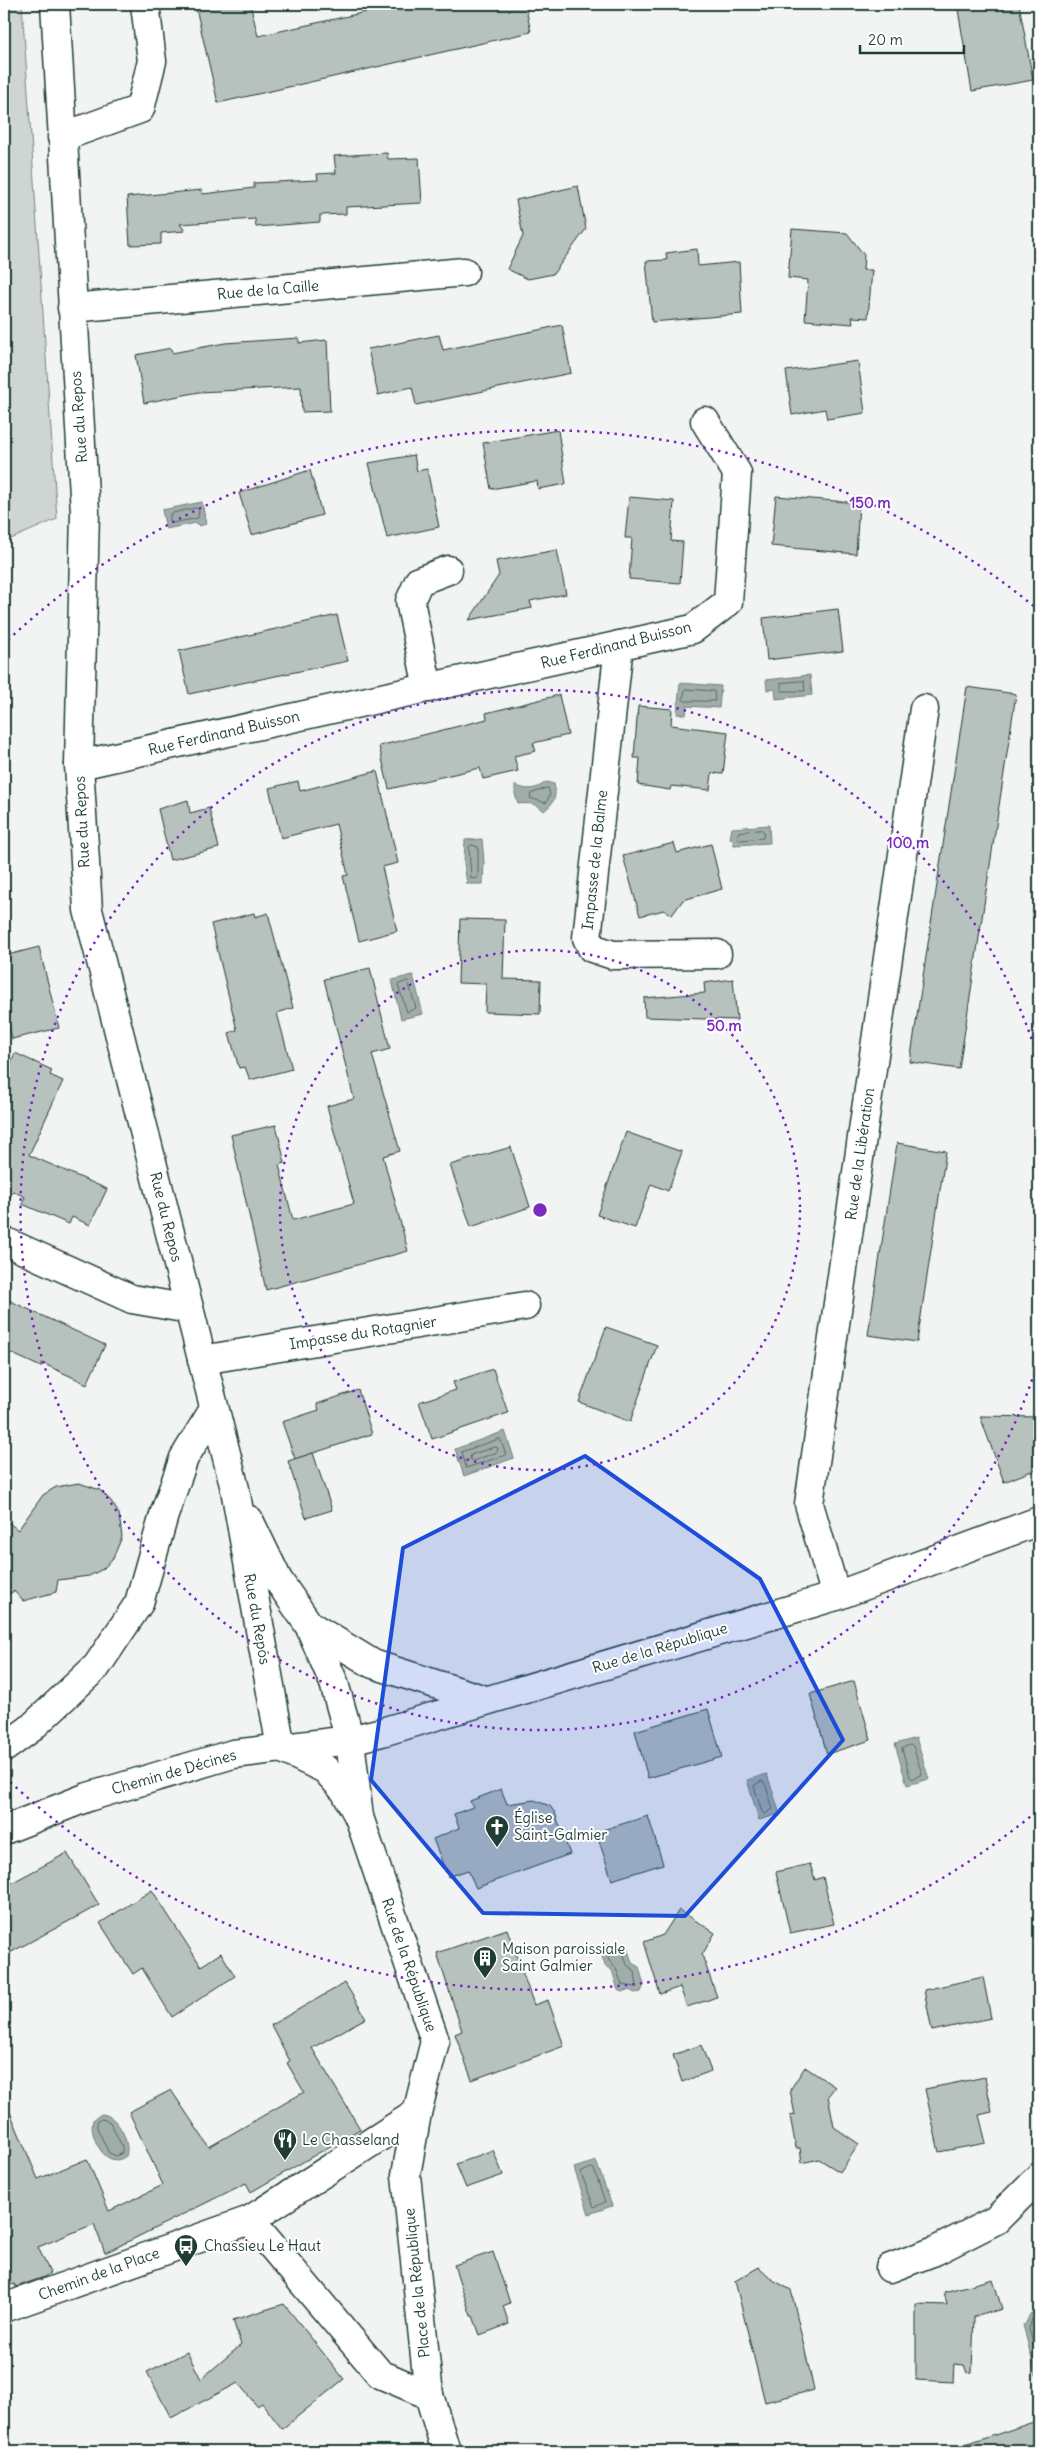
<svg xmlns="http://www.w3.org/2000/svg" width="1043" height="2455" font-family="Delius,sans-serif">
	<rect width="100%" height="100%" fill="#f2f3f3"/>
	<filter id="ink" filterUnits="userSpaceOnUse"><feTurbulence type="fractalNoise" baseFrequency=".02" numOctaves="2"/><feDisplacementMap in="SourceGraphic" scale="10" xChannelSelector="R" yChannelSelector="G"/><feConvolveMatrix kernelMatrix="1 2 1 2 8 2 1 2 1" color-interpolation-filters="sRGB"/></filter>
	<g filter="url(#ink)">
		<path fill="#ced5d3" stroke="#768984" d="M4 4H22L57 519 4 542Z"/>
		<g fill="#a1adaa" stroke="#6d807b">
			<path d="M202 502 206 524 199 526 196 523 166 529 162 510Z"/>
			<path d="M810 675 812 695 776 699 775 689 767 690 766 680Z"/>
			<path d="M680 683 721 686 719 708 687 706 686 715 677 714Z"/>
			<path d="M546 782 554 784C557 797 554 803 544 811 536 803 528 803 518 804L515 794V785C527 791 536 790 546 782Z"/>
			<path d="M769 825 770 843 734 845 733 840 730 838 732 828Z"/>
			<path d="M482 839 484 862 483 884H467L464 863 465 840Z"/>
			<path d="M413 975 423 1014 401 1019 392 980Z"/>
			<path d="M505 1431 514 1458 464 1476 455 1449Z"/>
			<path d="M916 1738 929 1779 907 1785 895 1744Z"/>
			<path d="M767 1774 780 1814 759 1820 747 1780Z"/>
			<path d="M609 1944 616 1948 624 1945 627 1947 632 1963 639 1967 644 1985 641 1992 635 1993 629 1990 621 1992 618 1990 612 1970 605 1966 601 1952 604 1946Z"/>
			<path d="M101 2114C117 2114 131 2142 126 2156 106 2172 88 2135 93 2120Z"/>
			<path d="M596 2161 612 2206 589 2214 574 2168Z"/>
			<path d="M1034 2312 1039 2313V2374L1036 2375 1023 2325 1026 2323 1030 2314Z"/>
		</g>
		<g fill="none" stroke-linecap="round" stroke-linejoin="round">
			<g stroke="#536a63" stroke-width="1">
				<path d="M196 508 199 510 198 518 172 523 170 521V514Z"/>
				<path d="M804 681 805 691H781V683Z"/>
				<path d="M686 689 714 691 715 701H685L683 699Z"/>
				<path d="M548 788 550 794 546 803 530 798 531 794Z"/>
				<path d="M762 830 764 832 763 838 740 840 737 837 739 832Z"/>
				<path d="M472 845 478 847V877L476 879 471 878 469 847Z"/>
				<path d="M408 981 416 1008 407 1012 398 985Z"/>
				<path d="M500 1439 506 1455 466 1468 462 1452Z"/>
				<path d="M495 1447 498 1448 497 1452 473 1461 470 1459 471 1455Z"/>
				<path d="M910 1745 913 1746 922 1774 913 1779 910 1777 902 1749Z"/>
				<path d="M762 1781 765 1783 773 1809 765 1814 762 1812 754 1786Z"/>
				<path d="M608 1950 623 1952 627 1965 635 1971 637 1987 622 1985 616 1968 610 1962 606 1953Z"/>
				<path d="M102 2119 110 2122 122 2146V2153L117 2156 109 2153 97 2128V2122Z"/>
				<path d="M591 2168 594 2169 605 2202 594 2207 581 2173Z"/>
				<path d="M1039 2317 1032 2319 1029 2329 1039 2366"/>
			</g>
		</g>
		<g fill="#b7c1bd" stroke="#1f3d34">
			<path d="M195 4H250L258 36 402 4H525L531 32 218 103Z"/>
			<path d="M957 4H1019L1033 80 972 91Z"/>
			<path d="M387 153 388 159 419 158 422 203 346 207V214L320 215V222L256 227 255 219 180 224 185 231 161 233V244L130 245 127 197 202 190 203 194 254 188V183L318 180 317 174 336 173 334 156Z"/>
			<path d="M578 186 586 229 553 274 528 279 507 269 523 236 516 200Z"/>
			<path d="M792 229 847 233 864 255 863 270H872L868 318 852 317 853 324 805 320 808 280 788 278Z"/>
			<path d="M697 249 698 266 739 262 742 314 652 322 646 261 667 260 666 253Z"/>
			<path d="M562 325 571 373 416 405 412 387 378 395 368 349 439 335 443 350Z"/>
			<path d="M299 338V343L327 340 330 411 302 412 301 387 199 392 144 403 136 355 171 348 172 353 225 343Z"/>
			<path d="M858 361 865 413 827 419 825 409 792 415 786 371Z"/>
			<path d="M558 430 566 484 538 489 537 481 491 489 483 443Z"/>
			<path d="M414 455 417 471 427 469 439 527 387 538 369 463Z"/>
			<path d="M310 470 322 515 252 535 239 493Z"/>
			<path d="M776 496 859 503 856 554 771 546Z"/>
			<path d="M629 497 674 501 671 541 683 542 680 583 629 579 632 538H625Z"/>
			<path d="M557 550 566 594 530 601 532 608 469 620 499 575 496 561Z"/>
			<path d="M838 609 843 651 767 660 763 618Z"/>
			<path d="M337 615 348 661 189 694 179 651Z"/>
			<path d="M967 687 1016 694 959 1069 910 1062Z"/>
			<path d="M559 695 568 735 533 743 536 751 514 756 518 771 483 779 480 768 389 789 379 746 487 719 486 713Z"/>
			<path d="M638 706 672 709 671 725 728 732 723 774 712 773 710 790 671 786 670 790 638 785 640 758H634Z"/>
			<path d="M377 771 398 863 382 867 397 931 359 941 343 876 348 875 336 824 281 838 269 788 298 781 300 791Z"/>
			<path d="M188 800 190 813 209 808 219 848 170 860 158 809Z"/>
			<path d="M674 843 677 853 711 844 722 889 683 900 672 915 664 910 640 916 623 856Z"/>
			<path d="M254 913 255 917 268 913 293 1008 277 1013 292 1069 250 1080 245 1067 239 1068 229 1033 237 1030 211 924Z"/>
			<path d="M460 919 505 920 503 979 541 980 540 1014 485 1012 486 984 458 983Z"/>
			<path d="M39 947 59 1028 12 1039 4 1006V956Z"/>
			<path d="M370 968 390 1049 372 1054 400 1151 383 1156 408 1251 266 1290 231 1135 276 1125 285 1163 279 1165 293 1220 354 1204 327 1106 354 1099 324 979Z"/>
			<path d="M733 979 737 1020 645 1017 644 998 705 993 704 983Z"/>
			<path d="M15 1053 52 1070 50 1075 63 1081 29 1155 107 1189 90 1225 72 1217 69 1224 22 1204 25 1197 13 1191 4 1211V1079Z"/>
			<path d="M626 1132 682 1152 668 1191 651 1184 635 1228 597 1215Z"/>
			<path d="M897 1143 946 1151 917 1342 868 1335Z"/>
			<path d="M511 1147 530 1207 471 1227 450 1165Z"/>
			<path d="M4 1298 105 1345 87 1384 42 1363 41 1367 4 1350Z"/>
			<path d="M606 1327 657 1345 630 1422 579 1402Z"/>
			<path d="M493 1369 508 1413 432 1439 419 1402 456 1390 453 1382Z"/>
			<path d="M358 1390 372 1434 295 1459 282 1422 319 1410 317 1404Z"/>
			<path d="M980 1416 1039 1417V1468L1004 1482Z"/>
			<path d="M313 1453 332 1510 306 1518 288 1461Z"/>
			<path d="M79 1483 100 1490 111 1501 119 1514 122 1537 113 1558 103 1569 89 1576 58 1580 56 1592 23 1601 14 1591 4 1597V1519L18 1530 43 1495 56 1487Z"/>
			<path d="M854 1681 871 1740 827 1754 810 1694Z"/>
			<path d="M708 1709 722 1757 648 1778 635 1731Z"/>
			<path d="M501 1789 507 1804 534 1800 550 1806 555 1813 570 1854 476 1888 468 1870 448 1877 433 1839 459 1828 454 1814 473 1807 470 1801Z"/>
			<path d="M648 1816 663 1864 612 1880 596 1832Z"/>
			<path d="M67 1853 99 1905 4 1956V1887Z"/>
			<path d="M810 1864 815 1880 823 1877 834 1924 790 1933 776 1872Z"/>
			<path d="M152 1890 201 1966 221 1953 235 1976 172 2017 142 1968 133 1974 100 1923Z"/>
			<path d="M679 1910 715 1933 702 1955 717 1997 687 2007 680 1987 660 1994 644 1942 663 1935Z"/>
			<path d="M507 1929 534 2005 548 2000 564 2046 472 2080 455 2034 462 2031 437 1953Z"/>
			<path d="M983 1977 991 2018 932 2031 924 1990Z"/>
			<path d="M345 1983 366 2018 312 2048 360 2129 251 2192 246 2183 105 2253 94 2224 38 2247 50 2273 44 2277 16 2287 14 2284 4 2287V2098L38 2179 87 2159 109 2211 163 2185 129 2112 171 2090 209 2147 304 2092 287 2063 290 2061 271 2025Z"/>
			<path d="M701 2045 711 2071 682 2082 673 2055Z"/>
			<path d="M805 2067 835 2087 828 2096 834 2127 859 2144 840 2172 819 2159 802 2163 800 2148H796L790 2116 795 2115 790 2090Z"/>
			<path d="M985 2077 992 2112 979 2115 986 2143 939 2152 925 2089Z"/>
			<path d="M493 2150 503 2175 466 2188 456 2164Z"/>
			<path d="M493 2252 510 2303 503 2306 509 2324 480 2335 473 2316H471L454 2265Z"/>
			<path d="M759 2267 773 2280 791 2290 814 2390 765 2402 735 2281Z"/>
			<path d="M993 2279 1002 2309 974 2317 972 2372 967 2373 964 2365 954 2364 953 2382 916 2380V2304L947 2305 944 2292Z"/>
			<path d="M284 2304 344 2379 282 2429 262 2403 257 2406 238 2383 171 2418 147 2372 187 2352 201 2379 241 2345 233 2320Z"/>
			<path d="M1039 2420V2451H961L960 2447Z"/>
		</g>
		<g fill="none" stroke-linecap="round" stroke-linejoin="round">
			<g stroke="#1f3d34" stroke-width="31">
				<g id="minor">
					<path d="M55 4 85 512 79 765 88 910 235 1489 281 1748 325 1769 345 1791 359 1817"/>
					<path d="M62 137 140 109 152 61 145 4"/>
					<path d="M72 308 464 272"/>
					<path d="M619 645 587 938 592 948 613 955 717 954"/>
					<path d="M428 688 410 601 419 581 448 570"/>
					<path d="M79 765 693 629 728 602 737 473 705 421"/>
					<path d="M4 1241 132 1299 189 1309"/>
					<path d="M202 1360 525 1306"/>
					<path d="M249 1520 278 1580 309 1625 334 1683 350 1740 359 1817 435 2041 417 2113 406 2175 429 2395 446 2451"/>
					<path d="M836 1596 809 1504 924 709"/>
					<path d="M309 1625 373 1664 485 1700"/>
					<path d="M4 1748 30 1729 97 1666 139 1603 164 1515 184 1458 214 1409"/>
					<path d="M4 1830 88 1797 233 1754 350 1740 382 1732 836 1596 1039 1521"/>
					<path d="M250 2220 380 2374 429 2395"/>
					<path d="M890 2268 935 2251 996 2220 1039 2177"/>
					<path d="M4 2308 250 2220 417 2113"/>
				</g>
			</g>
			<use href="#minor" stroke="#fff" stroke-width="28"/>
		</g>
	</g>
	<path fill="#1d4ed8" fill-opacity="0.2" stroke="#1d4ed8" stroke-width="4" stroke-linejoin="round" d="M585 1456 760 1579 843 1740 685 1916 483 1913 371 1780 403 1548Z"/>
	<g fill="none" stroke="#7b2cbf" stroke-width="2.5" stroke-dasharray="2.5 5">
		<circle cx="540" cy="1210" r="260"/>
		<path d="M1039 1358A520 520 0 1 1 1039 1062"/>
		<path d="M1036 1812A780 780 0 0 1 8 1780M8 640A780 780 0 0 1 1036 608"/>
	</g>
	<defs>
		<g id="church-pin" transform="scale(1.25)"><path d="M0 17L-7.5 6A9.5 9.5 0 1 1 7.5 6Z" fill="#1f3d34" stroke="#fff"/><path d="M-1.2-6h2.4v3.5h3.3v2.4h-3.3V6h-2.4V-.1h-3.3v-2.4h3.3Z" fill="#fff"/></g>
		<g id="building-pin" transform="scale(1.25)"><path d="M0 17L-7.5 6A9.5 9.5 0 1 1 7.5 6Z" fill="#1f3d34" stroke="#fff"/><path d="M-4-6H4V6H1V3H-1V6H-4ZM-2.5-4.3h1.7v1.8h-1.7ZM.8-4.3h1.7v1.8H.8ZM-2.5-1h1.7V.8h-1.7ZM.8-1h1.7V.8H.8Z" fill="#fff"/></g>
		<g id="restaurant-pin" transform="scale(1.25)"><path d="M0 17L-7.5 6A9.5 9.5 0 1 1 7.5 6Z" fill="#1f3d34" stroke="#fff"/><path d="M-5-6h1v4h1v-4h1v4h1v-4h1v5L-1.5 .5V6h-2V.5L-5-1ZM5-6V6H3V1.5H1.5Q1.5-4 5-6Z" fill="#fff"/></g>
		<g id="bus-pin" transform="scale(1.25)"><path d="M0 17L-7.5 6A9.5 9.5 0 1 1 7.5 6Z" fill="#1f3d34" stroke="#fff"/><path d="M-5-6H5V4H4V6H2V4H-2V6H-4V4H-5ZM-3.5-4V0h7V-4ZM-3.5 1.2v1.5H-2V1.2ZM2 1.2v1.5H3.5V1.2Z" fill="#fff"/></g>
	</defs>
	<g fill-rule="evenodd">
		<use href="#church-pin" x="497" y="1827"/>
		<use href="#building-pin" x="485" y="1958"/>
		<use href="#restaurant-pin" x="285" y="2140"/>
		<use href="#bus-pin" x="186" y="2246"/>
	</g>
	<g text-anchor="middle" stroke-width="4" stroke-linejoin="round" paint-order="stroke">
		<g font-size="15" fill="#1f3d34" stroke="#fff">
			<text transform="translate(268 290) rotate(-5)" y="5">Rue de la Caille</text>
			<text transform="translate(79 417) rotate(-94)" y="5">Rue du Repos</text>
			<text transform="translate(616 645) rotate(-14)" y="5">Rue Ferdinand Buisson</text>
			<text transform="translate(224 733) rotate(-13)" y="5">Rue Ferdinand Buisson</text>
			<text transform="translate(82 822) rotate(-93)" y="5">Rue du Repos</text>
			<text transform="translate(595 860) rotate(-84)" y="5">Impasse de la Balme</text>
			<text transform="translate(860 1154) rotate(-82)" y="5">Rue de la Libération</text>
			<text transform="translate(166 1217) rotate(76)" y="5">Rue du Repos</text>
			<text transform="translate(363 1333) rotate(-9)" y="5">Impasse du Rotagnier</text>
			<text transform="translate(257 1619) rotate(80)" y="5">Rue du Repos</text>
			<text transform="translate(660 1648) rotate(-17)" y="5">Rue de la République</text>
			<text transform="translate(174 1772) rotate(-16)" y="5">Chemin de Décines</text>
			<text transform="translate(409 1965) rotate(71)" y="5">Rue de la République</text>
			<text transform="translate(99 2274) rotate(-20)" y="5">Chemin de la Place</text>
			<text transform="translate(417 2283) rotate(-96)" y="5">Place de la République</text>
		</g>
		<g font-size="15" fill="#1f3d34" stroke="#fff" text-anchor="start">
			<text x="514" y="1823">Église<tspan x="514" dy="17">Saint-Galmier</tspan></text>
			<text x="502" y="1954">Maison paroissiale<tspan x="502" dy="17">Saint Galmier</tspan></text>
			<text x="302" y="2145">Le Chasseland</text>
			<text x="204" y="2251">Chassieu Le Haut</text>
		</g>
	</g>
	<circle cx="540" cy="1210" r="8" fill="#7b2cbf" stroke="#fff" stroke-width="2.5"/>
	<g font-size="15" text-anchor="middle" font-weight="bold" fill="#7b2cbf" stroke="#fff" stroke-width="4" stroke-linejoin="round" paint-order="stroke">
		<text x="870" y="508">150 m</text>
		<text x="908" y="848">100 m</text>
		<text x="724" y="1031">50 m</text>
	</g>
	<rect width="1043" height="2455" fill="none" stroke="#fff" stroke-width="20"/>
	<rect x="10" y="10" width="1023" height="2435" fill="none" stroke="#1f3d34" stroke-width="2" filter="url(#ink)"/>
	<path d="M860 45v8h104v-8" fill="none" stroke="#1f3d34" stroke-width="2.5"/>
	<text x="868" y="45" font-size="15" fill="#1f3d34" stroke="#ffffff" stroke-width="4" paint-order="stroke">20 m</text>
</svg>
